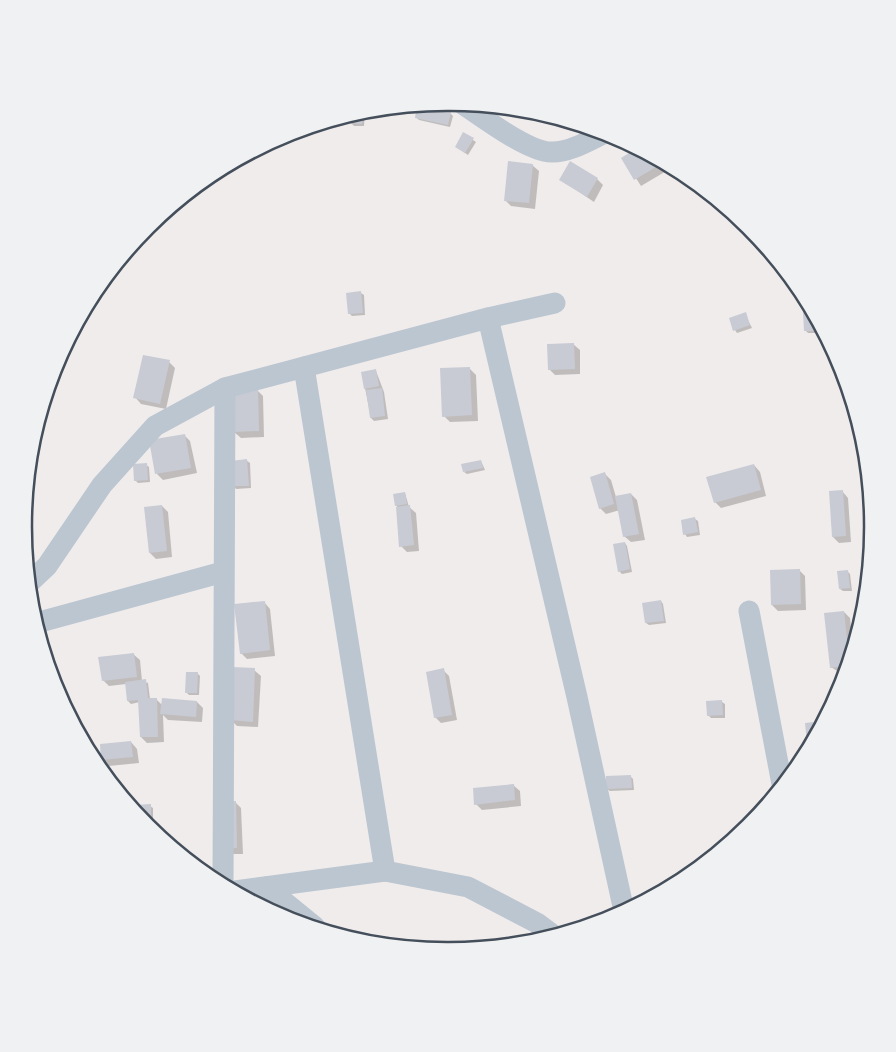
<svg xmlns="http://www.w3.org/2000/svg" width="896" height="1052" font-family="Ubuntu,sans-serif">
	<rect width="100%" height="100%" fill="#f0ecec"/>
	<g fill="#0003">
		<path d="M365 110 364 126H354L351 123 352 114Z"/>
		<path d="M450 113 453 116 450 127 419 120 416 117Z"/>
		<path d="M464 134 476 142 468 155 456 147Z"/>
		<path d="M639 149 664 163 668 170 641 186 623 158Z"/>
		<path d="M532 165 539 171 535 209 511 206 505 200Z"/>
		<path d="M560 179H597L603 185 594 202Z"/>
		<path d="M361 293 364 295 365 315 352 316 349 313Z"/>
		<path d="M813 313 817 320V333H808L805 330 804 314Z"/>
		<path d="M745 314 752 328 737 333 735 330Z"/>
		<path d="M573 344 580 350V374L555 375 549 369Z"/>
		<path d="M169 362 175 368 166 409 141 404 135 397Z"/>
		<path d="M470 369 476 375 478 421 450 422 444 416Z"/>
		<path d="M376 371 384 392 388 419 374 421 371 418 365 388Z"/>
		<path d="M257 390 263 396 264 437 241 438 234 432Z"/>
		<path d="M184 435 190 441 197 473 163 480 157 474Z"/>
		<path d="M247 461 250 463 251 488 236 489 234 486Z"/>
		<path d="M481 461 485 470 467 474 464 472Z"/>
		<path d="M146 465 149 467 150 482 138 483 135 480Z"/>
		<path d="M754 465 760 472 766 496 721 508 715 502Z"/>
		<path d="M605 474 611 480 616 497 631 494 637 500 645 540 631 542 624 536 620 510 606 514 600 508Z"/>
		<path d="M842 491 848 498 851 542 839 543 833 537Z"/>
		<path d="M405 493 409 507 416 513 419 551 407 552 401 546 398 508 396 505Z"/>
		<path d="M162 506 168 512 172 557 156 559 150 553Z"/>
		<path d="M695 519 698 521 700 535 687 537 685 534Z"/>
		<path d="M625 543 627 546 632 572 622 574 619 571Z"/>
		<path d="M799 570 805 576 806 610 778 611 772 605Z"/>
		<path d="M847 571 850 574 852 591H843L840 589Z"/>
		<path d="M661 601 663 604 666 623 649 625 646 623Z"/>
		<path d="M264 602 270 609 275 656 247 659 241 653Z"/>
		<path d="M844 612 850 618 853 645 843 680 840 673 831 667Z"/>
		<path d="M133 654 140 660 142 681 148 683 150 699H156L162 705 197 702 203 708 202 722 168 720 163 715 164 742 147 743 141 737 140 702 131 704 128 701 126 684 109 686 103 680Z"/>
		<path d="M254 670 261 676 258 727 237 726 231 720Z"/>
		<path d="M443 670 449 676 457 720 441 723 435 717Z"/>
		<path d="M197 673 200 676 199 695H189L186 692Z"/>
		<path d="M722 702 725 704V718H711L708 715Z"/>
		<path d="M131 742 137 749 139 763 109 766 103 760Z"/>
		<path d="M631 777 633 779 634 790 610 791 607 789Z"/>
		<path d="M513 785 520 791 521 806 482 810 476 804Z"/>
		<path d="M235 802 241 808 243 854H229Z"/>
		<path d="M150 806 153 808V830L135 810Z"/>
	</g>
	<g fill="#c8cbd3">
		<path d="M417 105 451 112 448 125 415 118Z"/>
		<path d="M363 111 362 124 350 123V114Z"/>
		<path d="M463 132 474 138 465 153 455 147Z"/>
		<path d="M637 148 663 163 634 180 621 158Z"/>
		<path d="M508 161 533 164 529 203 504 201Z"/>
		<path d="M570 161 598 178 587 197 559 180Z"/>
		<path d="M361 291 363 313 348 314 346 293Z"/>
		<path d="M746 312 750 325 733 331 729 318Z"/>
		<path d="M803 312H812L815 331H804Z"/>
		<path d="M574 343 575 369 548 370 547 344Z"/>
		<path d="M143 355 170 360 160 404 133 398Z"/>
		<path d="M470 367 472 415 442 417 440 368Z"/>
		<path d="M376 369 379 386 364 389 361 372Z"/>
		<path d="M258 388 259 431 233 432 232 389Z"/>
		<path d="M382 388 385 416 370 418 366 390Z"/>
		<path d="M185 434 191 468 155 474 149 440Z"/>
		<path d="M247 459 249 486H232L231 461Z"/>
		<path d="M481 460 483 468 463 472 461 464Z"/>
		<path d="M147 463 148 480 134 481 133 464Z"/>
		<path d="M754 464 761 490 714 503 706 477Z"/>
		<path d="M605 472 614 504 599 509 590 477Z"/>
		<path d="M843 490 846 536 832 537 829 491Z"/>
		<path d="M405 492 407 504 395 506 393 494Z"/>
		<path d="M631 493 639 534 623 537 615 496Z"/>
		<path d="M162 505 167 551 149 553 144 507Z"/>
		<path d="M410 505 414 545 399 547 396 507Z"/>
		<path d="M695 517 698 532 683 535 681 520Z"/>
		<path d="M625 542 630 569 618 572 613 544Z"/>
		<path d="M800 569 801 604 771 605 770 570Z"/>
		<path d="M848 570 850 588 839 589 837 571Z"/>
		<path d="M661 600 664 621 645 623 642 603Z"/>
		<path d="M265 601 270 650 240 654 234 604Z"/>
		<path d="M844 611 849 657 843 677 839 678 838 667 830 668 824 613Z"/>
		<path d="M134 653 137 677 102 681 98 657Z"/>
		<path d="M232 667 255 668 253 722 230 720Z"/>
		<path d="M444 668 452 715 434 718 426 672Z"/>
		<path d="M186 672H198L197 693H185Z"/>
		<path d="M146 679 148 698H157L158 737H140L138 700 127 701 125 682Z"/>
		<path d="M162 698 197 701 196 717 160 714Z"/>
		<path d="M722 700 723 715 707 716 706 701Z"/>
		<path d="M823 721 811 743H807L805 723Z"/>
		<path d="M131 741 133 757 101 760 100 744Z"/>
		<path d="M631 775 632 788 606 789V776Z"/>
		<path d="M514 784 515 800 474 805 473 788Z"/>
		<path d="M236 801 237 848H222L220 802Z"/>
		<path d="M151 804V829L134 809V805Z"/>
	</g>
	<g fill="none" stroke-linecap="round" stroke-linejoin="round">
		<g stroke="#bcc6d0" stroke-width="21">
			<path d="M461 103C481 116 528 152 551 152 569 153 590 140 605 133"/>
			<path d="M488 318 577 697 624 911"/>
			<path d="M304 367 385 871 468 887 537 923 553 935"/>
			<path d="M29 583 47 566 102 485 155 426 225 388 488 318 555 303"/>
			<path d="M749 611 782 784"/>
			<path d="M36 623 223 572"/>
			<path d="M223 884 225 388"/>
			<path d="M266 887 315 927"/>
			<path d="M235 891 385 871"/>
		</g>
	</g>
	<path d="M0 0H896V1052H0ZM447 111H449A415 415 0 0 1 864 526V527A415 415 0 0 1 449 942H447A415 415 0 0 1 32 527V526A415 415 0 0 1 447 111Z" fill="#f0f1f2" fill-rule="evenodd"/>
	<path fill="none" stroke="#444f5b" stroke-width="2.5" d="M447 111H449A415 415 0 0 1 864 526V527A415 415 0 0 1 449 942H447A415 415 0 0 1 32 527V526A415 415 0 0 1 447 111Z"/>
</svg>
